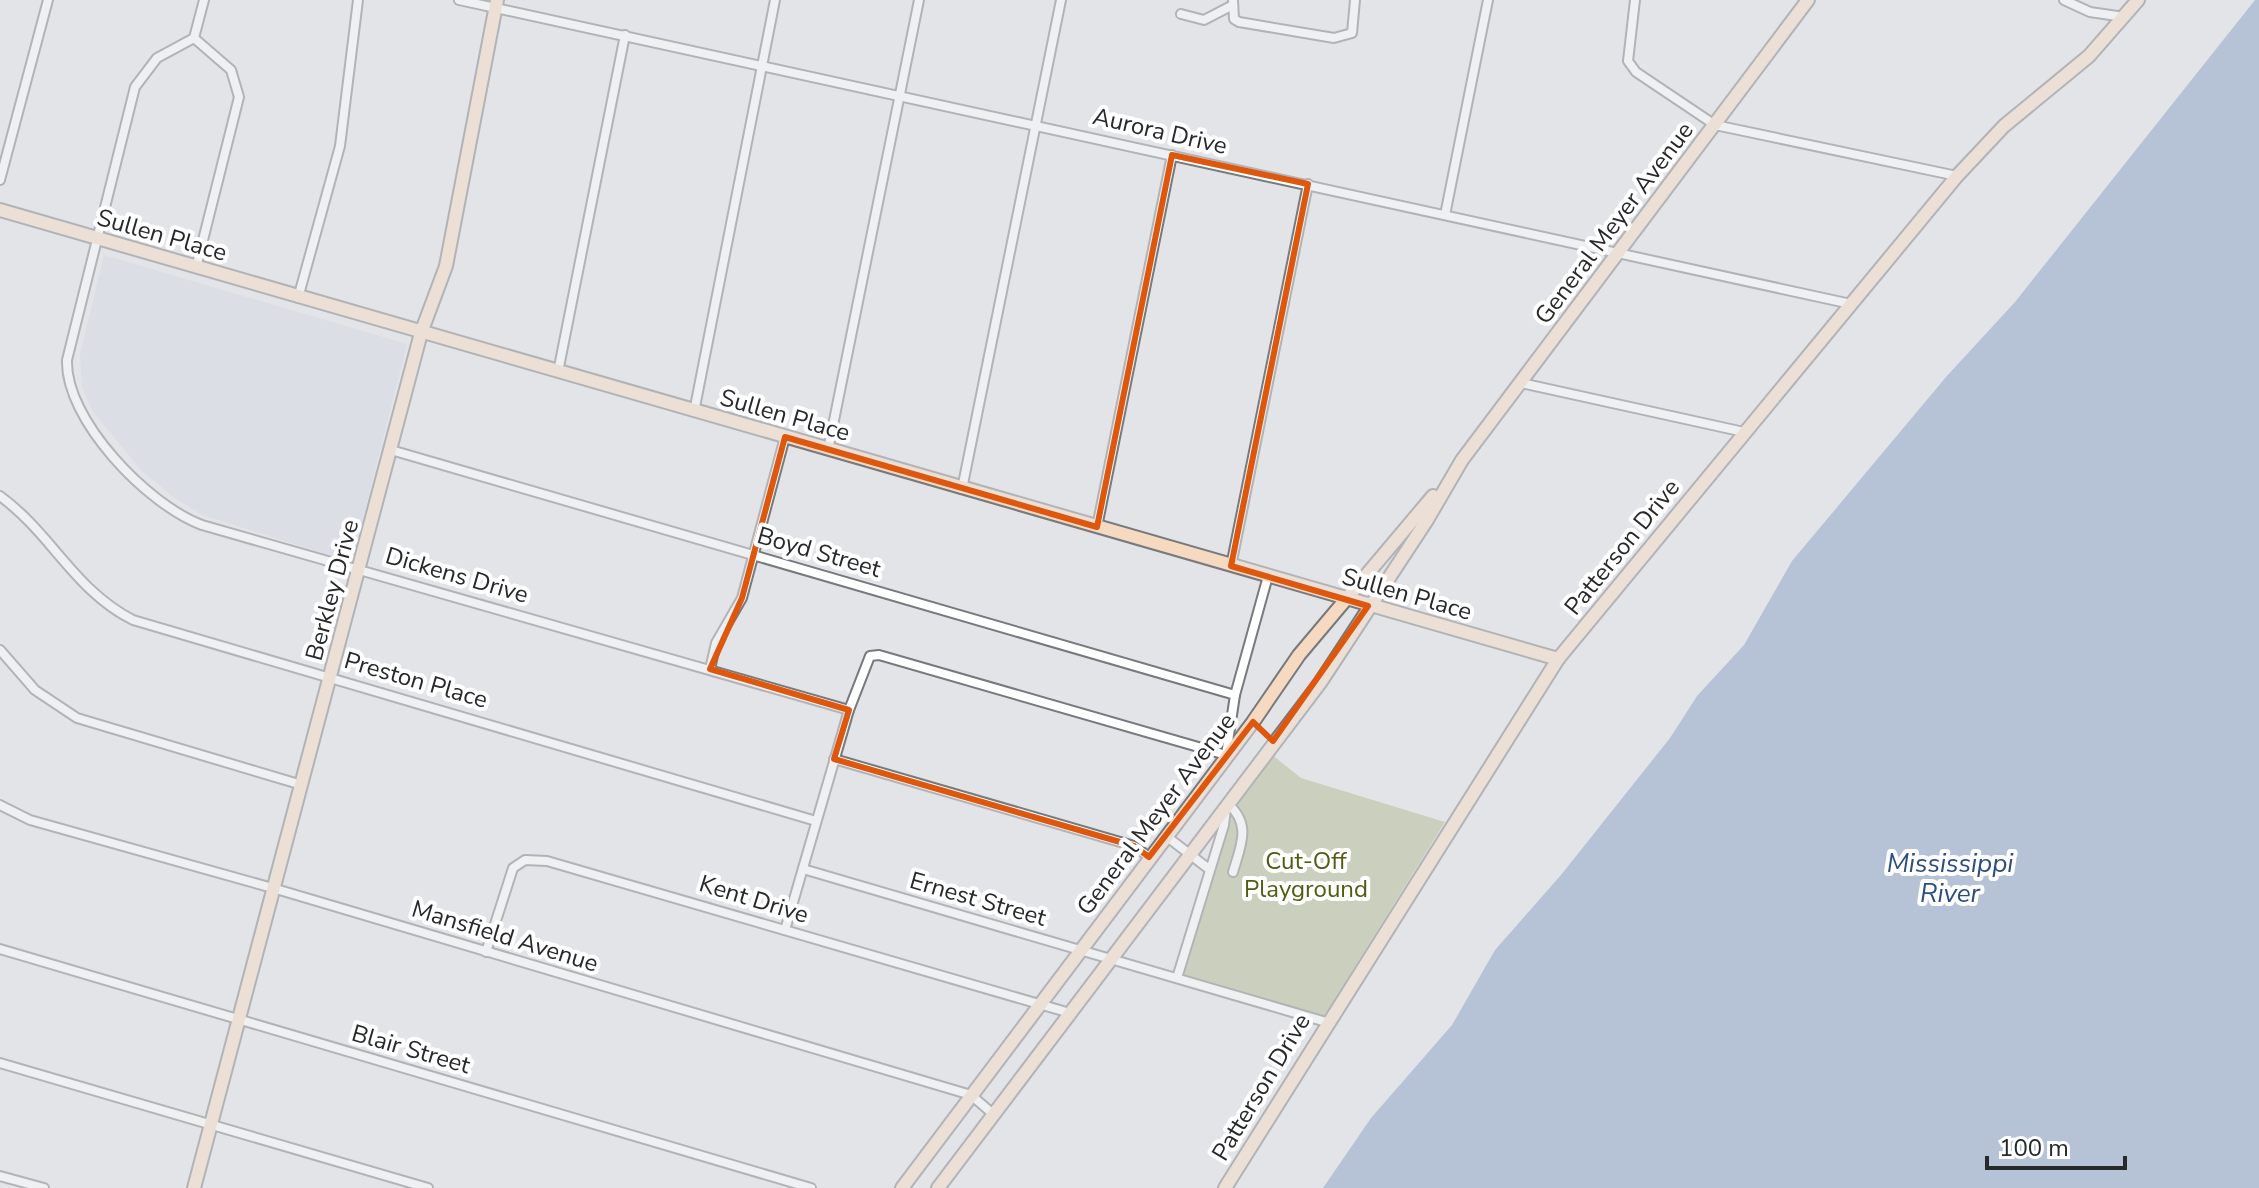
<svg xmlns="http://www.w3.org/2000/svg" width="2259" height="1188" font-family="'Nunito Sans',sans-serif">
	<rect width="100%" height="100%" fill="#e2e4e8"/>
	<path fill="#d2d9e3" d="M104 255 407 344 352 562 202 515 172 496 141 470 93 412 82 387 80 354Z"/>
	<path fill="#b0b98d" d="M1271 754 1301 778 1445 822 1323 1018 1182 976 1230 814Z"/>
	<path fill="#829cc2" d="M2255 0H2259V1188H1323L1371 1118 1452 1025 1495 950 1561 875 1670 738 1697 696 1744 645 1792 561 1946 377 2015 302Z"/>
	<g fill="none" stroke-linecap="round" stroke-linejoin="round">
		<g stroke="#77797d" stroke-width="12">
			<g id="street">
				<path d="M204 0 194 38 157 58 135 87 67 360C65 420 148 505 202 525L849 710"/>
				<path d="M459 0 1851 304"/>
				<path d="M1233 0 1234 19 1239 22 1334 38 1352 33 1355 0"/>
				<path d="M1635 0 1628 61 1636 72 1715 125 1957 176"/>
				<path d="M2064 0 2090 12 2124 17"/>
				<path d="M1181 14 1204 20 1233 5"/>
				<path d="M194 38 231 70 239 97 196 268"/>
				<path d="M0 180 48 0"/>
				<path d="M1445 215 1488 0"/>
				<path d="M298 298 340 146 358 0"/>
				<path d="M558 372 625 35"/>
				<path d="M1521 383 1744 432"/>
				<path d="M694 412 775 0"/>
				<path d="M391 450 1235 695"/>
				<path d="M828 450 919 0"/>
				<path d="M962 489 1061 0"/>
				<path d="M0 496C52 534 74 590 133 620L816 821"/>
				<path d="M1097 527 1172 155"/>
				<path d="M1231 566 1308 184"/>
				<path d="M0 650 35 690 77 718 302 785"/>
				<path d="M710 669 716 643 742 598 785 437"/>
				<path d="M834 759 1134 846 1149 857"/>
				<path d="M1227 803C1252 824 1241 845 1233 872"/>
				<path d="M0 805 30 820 276 889 971 1095 993 1114"/>
				<path d="M1166 836 1209 869"/>
				<path d="M803 869 1326 1022"/>
				<path d="M785 930 849 710 870 656 879 655 1226 755 1235 695 1268 576"/>
				<path d="M0 949 811 1188"/>
				<path d="M486 952 513 868 525 860 547 861 1070 1013"/>
				<path d="M1177 978 1224 825 1226 808"/>
				<path d="M0 1063 428 1188"/>
				<path d="M0 1176 44 1188"/>
			</g>
		</g>
		<g stroke="#77797d" stroke-width="16">
			<g id="secondary">
				<path d="M0 210 1558 659"/>
				<path d="M194 1188 421 333 446 266 497 0"/>
				<path d="M902 1188 1253 722 1299 655 1433 496"/>
				<path d="M938 1188 1320 683 1427 520 1462 460 1808 0"/>
				<path d="M1225 1188 1558 659 1957 176 2004 126 2089 56 2138 0"/>
			</g>
		</g>
		<use href="#street" stroke="#fff" stroke-width="8"/>
		<use href="#secondary" stroke="#f6d9c1" stroke-width="12"/>
	</g>
	<path d="M0 0H2259V1188H0ZM1172 155 1308 184 1231 566 1368 606 1273 741 1253 722 1149 857 1134 846 834 759 849 710 710 669 742 598 785 437 1097 527Z" fill="#e2e4e8" fill-opacity=".55" fill-rule="evenodd"/>
	<path fill="none" stroke="#de570e" stroke-width="6" stroke-linejoin="round" d="M1172 155 1308 184 1231 566 1368 606 1273 741 1253 722 1149 857 1134 846 834 759 849 710 710 669 742 598 785 437 1097 527Z"/>
	<g text-anchor="middle" stroke-width="8" stroke-linejoin="round" paint-order="stroke">
		<g font-size="24" fill="#27282a" stroke="#fff">
			<text transform="translate(1160 131) rotate(13)" y="8">Aurora Drive</text>
			<text transform="translate(1614 223) rotate(-53)" y="8">General Meyer Avenue</text>
			<text transform="translate(162 235) rotate(16)" y="8">Sullen Place</text>
			<text transform="translate(785 415) rotate(16)" y="8">Sullen Place</text>
			<text transform="translate(1622 547) rotate(-51)" y="8">Patterson Drive</text>
			<text transform="translate(819 552) rotate(16)" y="8">Boyd Street</text>
			<text transform="translate(457 575) rotate(16)" y="8">Dickens Drive</text>
			<text transform="translate(332 590) rotate(-75)" y="8">Berkley Drive</text>
			<text transform="translate(1407 594) rotate(16)" y="8">Sullen Place</text>
			<text transform="translate(416 680) rotate(16)" y="8">Preston Place</text>
			<text transform="translate(1156 814) rotate(-53)" y="8">General Meyer Avenue</text>
			<text transform="translate(754 899) rotate(17)" y="8">Kent Drive</text>
			<text transform="translate(978 899) rotate(16)" y="8">Ernest Street</text>
			<text transform="translate(505 936) rotate(17)" y="8">Mansfield Avenue</text>
			<text transform="translate(411 1049) rotate(16)" y="8">Blair Street</text>
			<text transform="translate(1261 1087) rotate(-59)" y="8">Patterson Drive</text>
		</g>
		<g font-size="24" fill="#515b11" stroke="#fff">
			<text x="1306" y="869">Cut-Off<tspan x="1306" dy="28">Playground</tspan></text>
		</g>
		<g font-size="26" font-style="italic" fill="#2b4d80" stroke="#fff">
			<text x="1950" y="872">Mississippi<tspan x="1950" dy="30">River</tspan></text>
		</g>
	</g>
	<path d="M1987 1156v12h138v-12" fill="none" stroke="#27282a" stroke-width="4"/>
	<text x="1999" y="1156" font-size="24" fill="#27282a" stroke="#ffffff" stroke-width="6" paint-order="stroke">100 m</text>
</svg>
